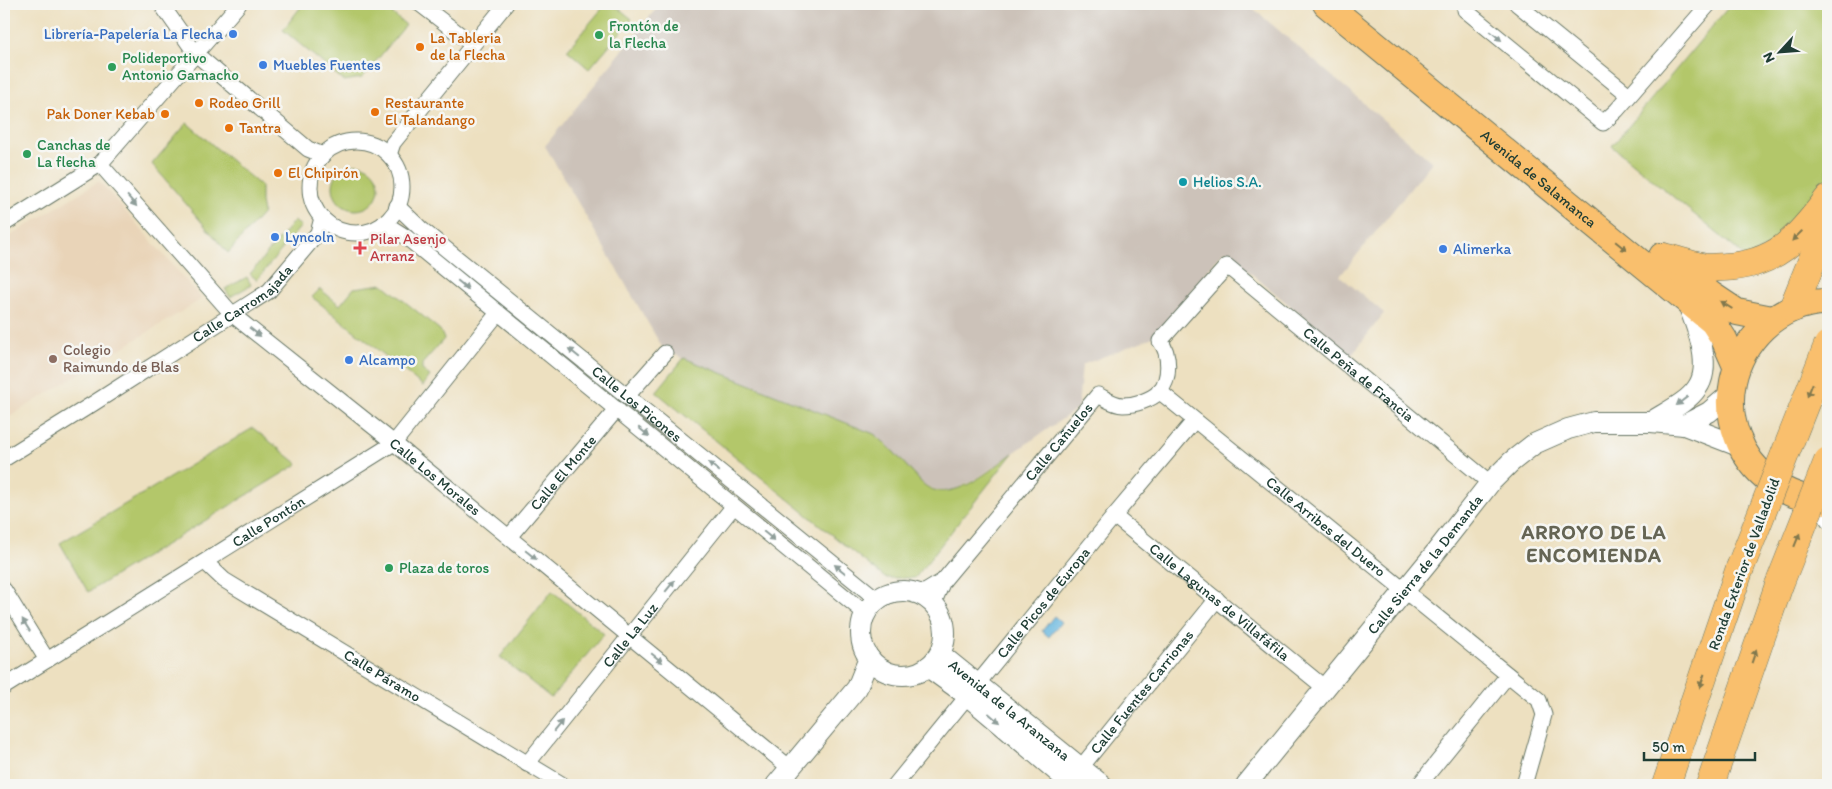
<svg xmlns="http://www.w3.org/2000/svg" width="1832" height="789" font-family="Itim,sans-serif">
	<rect width="100%" height="100%" fill="#f6f6f2"/>
	<filter id="ink" filterUnits="userSpaceOnUse"><feTurbulence type="fractalNoise" baseFrequency=".02" numOctaves="2"/><feDisplacementMap in="SourceGraphic" scale="10" xChannelSelector="R" yChannelSelector="G"/><feConvolveMatrix kernelMatrix="1 2 1 2 8 2 1 2 1" color-interpolation-filters="sRGB"/></filter>
	<filter id="wash" filterUnits="userSpaceOnUse"><feTurbulence type="fractalNoise" baseFrequency=".0096" numOctaves="4" result="noise"/><feDisplacementMap in="SourceGraphic" scale="20" xChannelSelector="R" yChannelSelector="G"/><feGaussianBlur stdDeviation="1.12" result="paint"/><feColorMatrix in="noise" values="0 0 0 0 0 0 0 0 0 0 0 0 0 0 0 0 0 1.4 0 .05"/><feComposite in="paint" operator="in"/></filter>
	<g filter="url(#wash)">
		<rect width="100%" height="100%" fill="#ede0c0"/>
		<path fill="#e9d4b8" d="M99 181 202 299 4 420V240Z"/>
		<path fill="#ccc2b9" d="M660 4H1248L1432 162 1340 276 1384 313 1351 356 1224 251 1153 337 1082 365 1078 408 976 479 950 492 938 491 923 484 885 444 874 434 673 354 662 347 545 146Z"/>
		<g fill="#b3c76b" stroke="#698250">
			<path d="M303 4H381L406 25 362 78 344 81 283 30Z"/>
			<path d="M606 4H613L632 19 589 69 567 50Z"/>
			<path d="M1731 4H1828V190L1808 219 1748 259 1612 146Z"/>
			<path d="M187 123 261 186V202L263 213 228 253 152 164Z"/>
			<circle cx="356" cy="187" r="23"/>
			<path d="M294 221 301 226 257 280 250 274Z"/>
			<path d="M247 277 251 285 230 297 225 289Z"/>
			<path d="M383 284 440 330 444 339 422 364V370L430 376 423 386 312 297 320 289 340 305 354 288Z"/>
			<path d="M684 358 874 434C892 448 905 465 920 481 947 510 990 470 1013 453L915 578H885L656 392Z"/>
			<path d="M253 428 298 464 88 592 60 543Z"/>
			<path d="M552 591 604 634 551 698 500 657Z"/>
		</g>
		<path fill="#64b5df" stroke="#42798a" d="M1054 616 1061 622 1049 637 1042 631Z"/>
	</g>
	<g filter="url(#ink)">
		<g fill="none" stroke-linecap="round" stroke-linejoin="round">
			<g stroke="#677665" stroke-width="17">
				<g id="minor">
					<path d="M161 4 196 54 308 149 323 155"/>
					<path d="M420 4 472 44"/>
					<path d="M1470 4 1465 10 1603 123 1617 110 1709 4"/>
					<path d="M1517 4 1629 95"/>
					<circle cx="356" cy="187" r="46"/>
					<path d="M389 155 393 143 506 4"/>
					<path id="s1" d="M100 164 233 315 394 443 790 768"/>
					<path id="s2" d="M397 206 420 228 878 600"/>
					<path d="M384 223 406 237 866 614"/>
					<path d="M4 224 100 164 239 4"/>
					<path id="s3" d="M1159 391 1539 700 1544 715 1524 785"/>
					<path d="M627 396 665 353"/>
					<path id="s4" d="M4 459 94 403 269 291 318 233 322 218"/>
					<path d="M1819 501 1828 520"/>
					<path id="s5" d="M1114 516 1325 688"/>
					<path id="s6" d="M509 537 617 409"/>
					<path id="s7" d="M205 562 224 580 563 785"/>
					<path d="M4 590 47 660"/>
					<path d="M920 595 943 581"/>
					<path id="s8" d="M933 604 943 581 1098 395C1106 399 1114 405 1123 405 1135 405 1151 400 1159 392 1171 379 1170 353 1160 341L1227 266 1490 483"/>
					<path id="s9" d="M4 687 394 443 498 313"/>
					<path id="s10" d="M527 764 733 507"/>
					<path id="s11" d="M1074 776 1217 599"/>
					<path id="s12" d="M895 785 1114 516 1194 421"/>
					<path d="M1419 785 1508 675"/>
				</g>
			</g>
			<g stroke="#677665" stroke-width="22">
				<g id="tertiary">
					<path d="M1651 422C1666 412 1687 403 1697 388 1714 365 1695 323 1686 299"/>
					<path d="M1684 425 1709 412 1730 394"/>
					<circle cx="903" cy="633" r="42"/>
					<path id="s13" d="M940 654 1102 785"/>
					<path d="M928 667 968 696 1073 785"/>
					<path d="M776 785 857 688 869 658"/>
					<path id="s14" d="M1246 785 1432 557 1490 483 1511 462 1534 444 1568 429 1594 422H1651L1684 425 1741 447"/>
				</g>
			</g>
			<g stroke="#677665" stroke-width="28">
				<g id="trunk">
					<path id="s15" d="M1326 4 1713 322 1724 339 1736 366"/>
					<path d="M1662 256 1710 294 1737 312 1772 319"/>
					<path d="M1828 302C1804 301 1780 312 1763 328 1698 391 1738 498 1828 501"/>
				</g>
			</g>
			<g stroke="#677665" stroke-width="29">
				<g id="motorway">
					<path d="M1663 257C1676 260 1688 264 1701 267 1708 269 1716 267 1724 267 1776 265 1799 238 1828 199"/>
					<path d="M1793 308 1828 221"/>
					<path d="M1666 785 1740 568"/>
					<path d="M1710 785 1779 585"/>
				</g>
			</g>
			<use href="#minor" stroke="#fff" stroke-width="15"/>
			<use href="#tertiary" stroke="#fff" stroke-width="20"/>
			<use href="#trunk" stroke="#f9bf6d" stroke-width="26"/>
			<use href="#motorway" stroke="#f9bf6d" stroke-width="28"/>
			<g stroke="#677665" stroke-width="29" stroke-linecap="butt">
				<g id="motorway-bridge">
					<path d="M1740 568 1828 345"/>
					<path d="M1779 585 1828 461"/>
				</g>
			</g>
			<use href="#motorway-bridge" stroke="#f9bf6d" stroke-width="28"/>
		</g>
		<defs><path id="oneway-solid" d="M-6-.8H1V-3.2L6.5 0L1 3.2V.8H-6Z" transform="scale(1.25)"/></defs>
		<g fill="#8f9e9a">
			<use href="#oneway-solid" transform="translate(1496 36) rotate(39)"/>
			<use href="#oneway-solid" transform="translate(132 201) rotate(49)"/>
			<use href="#oneway-solid" transform="translate(463 285) rotate(40)"/>
			<use href="#oneway-solid" transform="translate(255 332) rotate(38)"/>
			<use href="#oneway-solid" transform="translate(574 353) rotate(-141)"/>
			<use href="#oneway-solid" transform="translate(1682 401) rotate(142)"/>
			<use href="#oneway-solid" transform="translate(644 432) rotate(40)"/>
			<use href="#oneway-solid" transform="translate(714 467) rotate(-141)"/>
			<use href="#oneway-solid" transform="translate(769 536) rotate(39)"/>
			<use href="#oneway-solid" transform="translate(531 555) rotate(39)"/>
			<use href="#oneway-solid" transform="translate(840 569) rotate(-141)"/>
			<use href="#oneway-solid" transform="translate(670 586) rotate(-51)"/>
			<use href="#oneway-solid" transform="translate(26 625) rotate(-122)"/>
			<use href="#oneway-solid" transform="translate(657 658) rotate(39)"/>
			<use href="#oneway-solid" transform="translate(994 718) rotate(41)"/>
			<use href="#oneway-solid" transform="translate(558 726) rotate(-51)"/>
		</g>
		<g fill="#81784e">
			<use href="#oneway-solid" transform="translate(1797 236) rotate(135)"/>
			<use href="#oneway-solid" transform="translate(1621 246) rotate(39)"/>
			<use href="#oneway-solid" transform="translate(1726 305) rotate(-148)"/>
			<use href="#oneway-solid" transform="translate(1810 390) rotate(112)"/>
			<use href="#oneway-solid" transform="translate(1797 540) rotate(-68)"/>
			<use href="#oneway-solid" transform="translate(1754 656) rotate(-71)"/>
			<use href="#oneway-solid" transform="translate(1702 681) rotate(109)"/>
		</g>
	</g>
	<g fill="#3f7fe0" stroke="#f6f6f2" stroke-width="2">
		<circle cx="233" cy="34" r="5"/>
		<circle cx="263" cy="65" r="5"/>
		<circle cx="275" cy="237" r="5"/>
		<circle cx="1443" cy="249" r="5"/>
		<circle cx="349" cy="360" r="5"/>
	</g>
	<g fill="#2e9e5b" stroke="#f6f6f2" stroke-width="2">
		<circle cx="599" cy="35" r="5"/>
		<circle cx="112" cy="67" r="5"/>
		<circle cx="27" cy="154" r="5"/>
		<circle cx="389" cy="568" r="5"/>
	</g>
	<g fill="#e8710a" stroke="#f6f6f2" stroke-width="2">
		<circle cx="420" cy="47" r="5"/>
		<circle cx="199" cy="103" r="5"/>
		<circle cx="375" cy="112" r="5"/>
		<circle cx="165" cy="114" r="5"/>
		<circle cx="229" cy="128" r="5"/>
		<circle cx="278" cy="173" r="5"/>
	</g>
	<circle fill="#0f9aa8" stroke="#f6f6f2" stroke-width="2" cx="1183" cy="182" r="5"/>
	<path fill="#e0444e" stroke="#f6f6f2" stroke-width="2" d="M357.5 240.5h5v5h5v5h-5v5h-5v-5h-5v-5h5z"/>
	<circle fill="#8d6e63" stroke="#f6f6f2" stroke-width="2" cx="53" cy="359" r="5"/>
	<g text-anchor="middle" stroke-width="5" stroke-linejoin="round" paint-order="stroke">
		<g font-size="15" fill="#27864d" stroke="#f6f6f2" text-anchor="start">
			<text x="609" y="31">Frontón de<tspan x="609" dy="17">la Flecha</tspan></text>
			<text x="122" y="63">Polideportivo<tspan x="122" dy="17">Antonio Garnacho</tspan></text>
			<text x="37" y="150">Canchas de<tspan x="37" dy="17">La flecha</tspan></text>
			<text x="399" y="573">Plaza de toros</text>
		</g>
		<g font-size="15" fill="#366cbe" stroke="#f6f6f2" text-anchor="start">
			<text x="223" y="39" text-anchor="end">Librería-Papelería La Flecha</text>
			<text x="273" y="70">Muebles Fuentes</text>
			<text x="285" y="242">Lyncoln</text>
			<text x="1453" y="254">Alimerka</text>
			<text x="359" y="365">Alcampo</text>
		</g>
		<g font-size="15" fill="#c56008" stroke="#f6f6f2" text-anchor="start">
			<text x="430" y="43">La Tableria<tspan x="430" dy="17">de la Flecha</tspan></text>
			<text x="209" y="108">Rodeo Grill</text>
			<text x="385" y="108">Restaurante<tspan x="385" dy="17">El Talandango</tspan></text>
			<text x="155" y="119" text-anchor="end">Pak Doner Kebab</text>
			<text x="239" y="133">Tantra</text>
			<text x="288" y="178">El Chipirón</text>
		</g>
		<g font-size="15" fill="#1f3d34" stroke="#f6f6f2">
			<text dy="5" stroke="none"><textPath href="#s15" startOffset="275">Avenida de Salamanca</textPath></text>
			<text dy="5" stroke="none"><textPath href="#s4" startOffset="285">Calle Carromajada</textPath></text>
			<text dy="5" stroke="none"><textPath href="#s8" startOffset="659">Calle Peña de Francia</textPath></text>
			<text dy="5" stroke="none"><textPath href="#s2" startOffset="311">Calle Los Picones</textPath></text>
			<text dy="5" stroke="none"><textPath href="#s8" startOffset="206">Calle Cañuelos</textPath></text>
			<text dy="5" stroke="none"><textPath href="#s6" startOffset="84">Calle El Monte</textPath></text>
			<text dy="5" stroke="none"><textPath href="#s1" startOffset="460">Calle Los Morales</textPath></text>
			<text dy="5" stroke="none"><textPath href="#s9" startOffset="312">Calle Pontón</textPath></text>
			<text dy="5" stroke="none"><textPath href="#s3" startOffset="215">Calle Arribes del Duero</textPath></text>
			<text dy="5" stroke="none"><textPath href="#s14" startOffset="284">Calle Sierra de la Demanda</textPath></text>
			<text transform="translate(1744 564) rotate(-70)" y="5">Ronda Exterior de Valladolid</text>
			<text dy="5" stroke="none"><textPath href="#s5" startOffset="136">Calle Lagunas de Villafáfila</textPath></text>
			<text dy="5" stroke="none"><textPath href="#s12" startOffset="235">Calle Picos de Europa</textPath></text>
			<text dy="5" stroke="none"><textPath href="#s10" startOffset="165">Calle La Luz</textPath></text>
			<text dy="5" stroke="none"><textPath href="#s7" startOffset="211">Calle Páramo</textPath></text>
			<text dy="5" stroke="none"><textPath href="#s11" startOffset="108">Calle Fuentes Carrionas</textPath></text>
			<text dy="5" stroke="none"><textPath href="#s13" startOffset="89">Avenida de la Aranzana</textPath></text>
		</g>
		<g font-size="15" fill="#0d838f" stroke="#f6f6f2" text-anchor="start">
			<text x="1193" y="187">Helios S.A.</text>
		</g>
		<g font-size="15" fill="#be3a42" stroke="#f6f6f2" text-anchor="start">
			<text x="370" y="244">Pilar Asenjo<tspan x="370" dy="17">Arranz</tspan></text>
		</g>
		<g font-size="15" fill="#785e54" stroke="#f6f6f2" text-anchor="start">
			<text x="63" y="355">Colegio<tspan x="63" dy="17">Raimundo de Blas</tspan></text>
		</g>
		<g font-size="20" font-weight="bold" letter-spacing="1" fill="#656554" stroke="#f6f6f2">
			<text x="1594" y="539">ARROYO DE LA<tspan x="1594" dy="23">ENCOMIENDA</tspan></text>
		</g>
	</g>
	<rect width="1832" height="789" fill="none" stroke="#f6f6f2" stroke-width="20"/>
	<g transform="translate(1780 52) rotate(244)" stroke="#f6f6f2" stroke-width="4" paint-order="stroke">
	<path d="M0-4L9 19L0 12L-9 19Z" fill="#1f3d34"/>
	<text y="-8" font-size="14" font-weight="bold" text-anchor="middle" fill="#1f3d34">N</text>
	</g>
	<path d="M1644 752v8h111v-8" fill="none" stroke="#1f3d34" stroke-width="2.5"/>
	<text x="1652" y="752" font-size="15" fill="#1f3d34" stroke="#f6f6f2" stroke-width="4" paint-order="stroke">50 m</text>
</svg>
